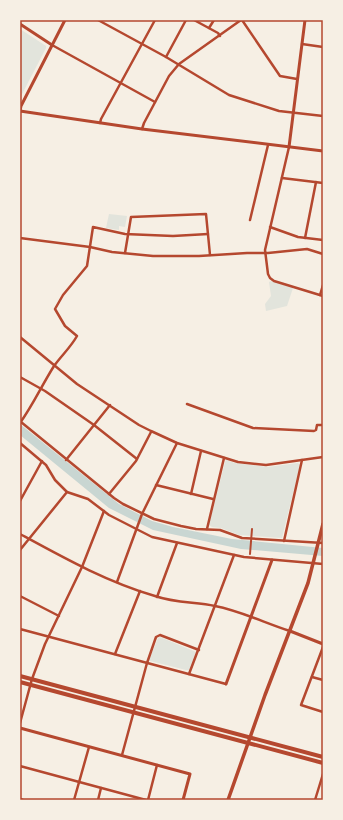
<svg xmlns="http://www.w3.org/2000/svg" width="343" height="820" font-family="'Fira Sans',sans-serif">
	<rect width="100%" height="100%" fill="#f6efe4"/>
	<g fill="#e2e4dc">
		<path d="M20 29 46 46V48L20 98Z"/>
		<path d="M109 214 127 216 125 227 119 226V230L106 228Z"/>
		<path d="M271 281 293 288 287 306 266 311 265 304 271 296 269 282Z"/>
		<path d="M226 460 235 463 268 467 298 463 300 465 282 538 239 535 221 528 212 527 209 525 225 462Z"/>
		<path d="M160 637 196 652 189 670H186L150 661 149 660 158 638Z"/>
	</g>
	<path fill="#c9d6d2" d="M20 424 119 504 152 521 173 527 232 539 323 548V556L241 549 153 530 109 508 20 435Z"/>
	<g fill="none" stroke-linecap="round" stroke-linejoin="round">
		<path stroke="#b5482f" stroke-width="2" d="M250 554 252 529"/>
		<g stroke="#b5482f" stroke-width="2.5">
			<path d="M98 20 166 57 229 95 279 111 323 116"/>
			<path d="M194 20 218 33 220 36"/>
			<path d="M242 20 280 76 297 79"/>
			<path d="M209 28 214 20"/>
			<path d="M302 44 323 47"/>
			<path d="M52 45 155 102"/>
			<path d="M166 57 186 20"/>
			<path d="M100 123 101 119 155 20"/>
			<path d="M142 129 144 123 169 76 179 64 241 20"/>
			<path d="M289 147 265 250 268 274 270 278 274 281 323 296"/>
			<path d="M282 178 323 183"/>
			<path d="M250 220 268 145"/>
			<path d="M270 227 298 237 323 240"/>
			<path d="M20 238 90 247 112 252 153 256H199L247 253H268L307 249 323 254"/>
			<path d="M305 238 316 182"/>
			<path d="M125 253 131 217 206 214 210 255"/>
			<path d="M320 295 323 285"/>
			<path d="M20 337 77 384 139 425 151 431 177 443 238 462 266 465 323 457"/>
			<path d="M20 377 45 391 94 425 137 459"/>
			<path d="M187 404 253 428 314 431 316 430 317 425H323"/>
			<path d="M21 422 114 498 123 504 154 519 181 526 196 529 220 530 242 538 323 543"/>
			<path d="M20 423C33 405 42 385 54 366 61 356 71 347 77 336L65 326 55 309 63 295 87 266 93 227 125 234 173 236 208 234"/>
			<path d="M20 443 46 465 55 480 67 492 88 499 109 515 152 537 244 557 323 564"/>
			<path d="M66 460 110 405"/>
			<path d="M156 485 213 499"/>
			<path d="M109 494 136 461 151 432"/>
			<path d="M191 494 201 451"/>
			<path d="M20 501 42 461"/>
			<path d="M207 529 224 458"/>
			<path d="M20 534C64 558 107 582 155 596 175 603 195 602 215 606 241 611 265 623 290 631"/>
			<path d="M284 541 302 460"/>
			<path d="M20 550 67 492"/>
			<path d="M117 582 142 514 177 443"/>
			<path d="M20 596 59 616"/>
			<path d="M157 597 177 543"/>
			<path d="M20 629 226 684"/>
			<path d="M323 647 301 705 323 712"/>
			<path d="M115 654 140 591"/>
			<path d="M189 674 234 555"/>
			<path d="M312 677 323 680"/>
			<path d="M20 723 32 679 45 644 82 567 104 511"/>
			<path d="M122 755 147 663 156 637 160 635 199 650"/>
			<path d="M20 766 146 800"/>
			<path d="M20 799 23 800"/>
			<path d="M74 800 89 747"/>
			<path d="M98 800 101 788"/>
			<path d="M148 800 157 765"/>
			<path d="M315 800 323 774"/>
		</g>
		<g stroke="#b5482f" stroke-width="3">
			<path d="M20 24 52 45"/>
			<path d="M20 111 142 129 323 151"/>
			<path d="M20 111 21 106 65 20"/>
			<path d="M289 147 305 20"/>
			<path d="M290 631 323 644"/>
			<path d="M226 684 272 560"/>
			<path d="M20 728 190 774 183 800"/>
		</g>
		<path stroke="#b5482f" stroke-width="3.5" d="M228 800 265 695 308 583 323 524"/>
		<g stroke="#b5482f" stroke-width="4">
			<path d="M20 676 323 757"/>
			<path d="M20 682 323 763"/>
		</g>
	</g>
	<rect width="343" height="820" fill="none" stroke="#f6efe4" stroke-width="42"/>
	<rect x="21" y="21" width="301" height="778" fill="none" stroke="#b5482f" stroke-width="1.5"/>
</svg>
